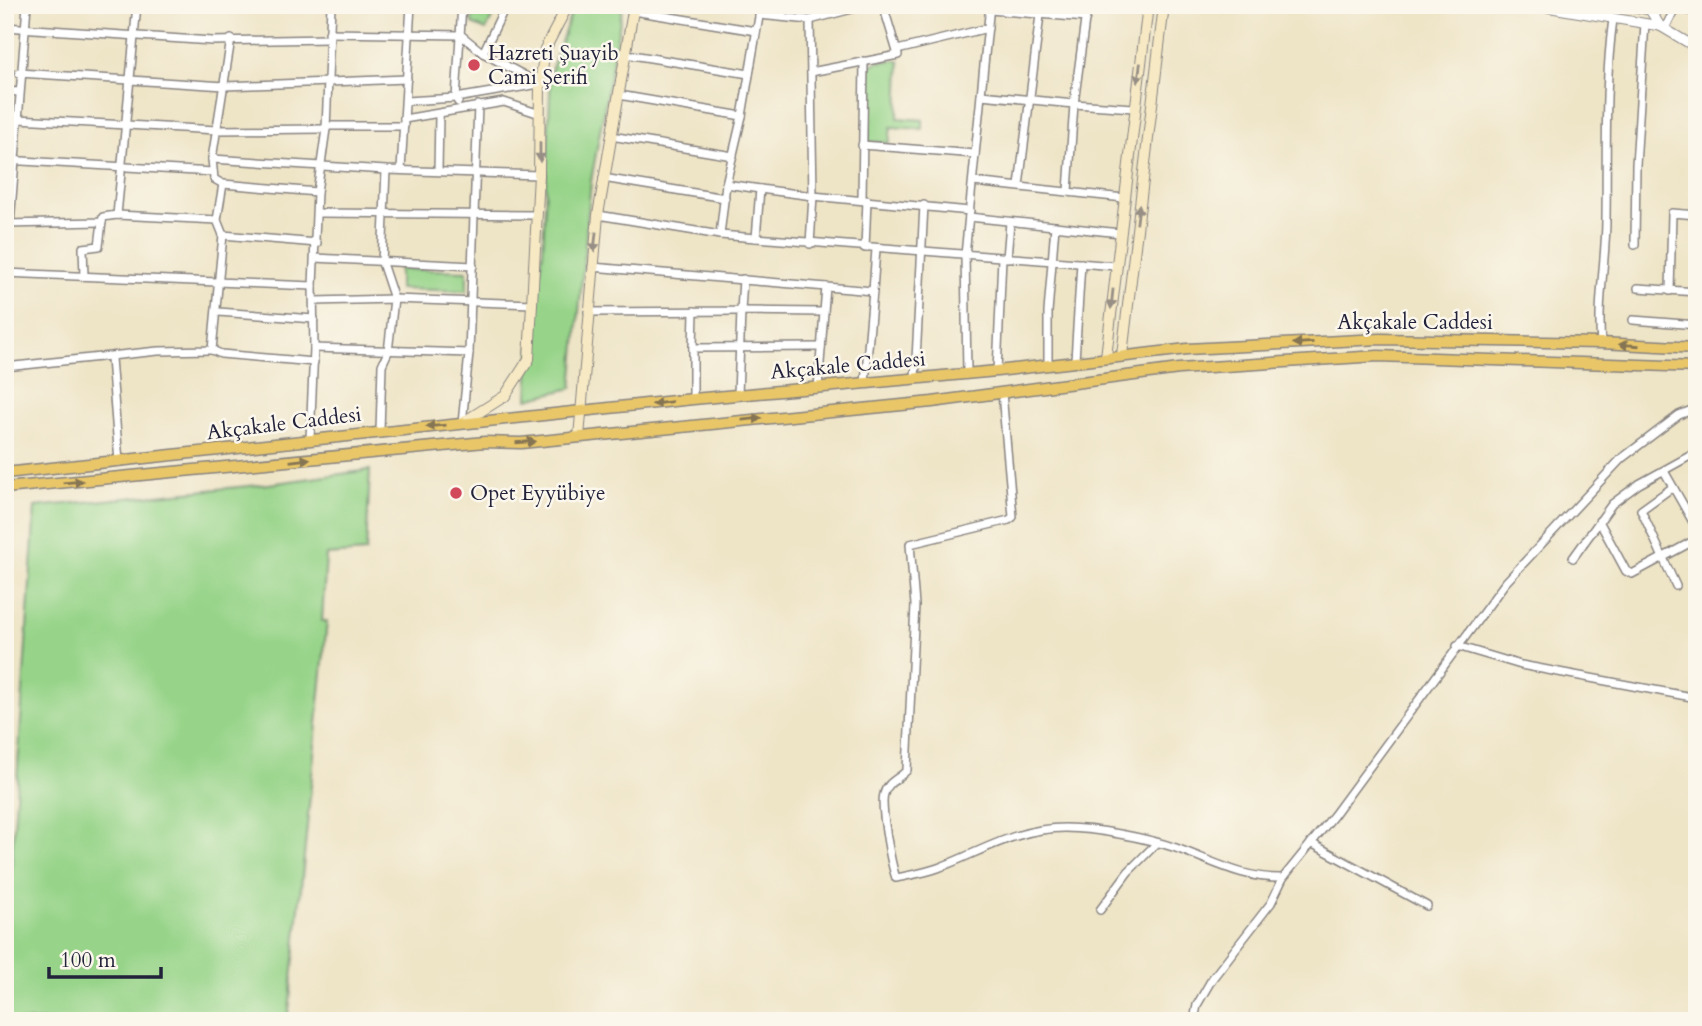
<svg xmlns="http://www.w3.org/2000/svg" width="1702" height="1026" font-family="Cardo,serif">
	<rect width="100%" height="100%" fill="#fbf7ec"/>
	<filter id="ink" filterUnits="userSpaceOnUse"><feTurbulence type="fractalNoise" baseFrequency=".0143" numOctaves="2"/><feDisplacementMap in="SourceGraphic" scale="14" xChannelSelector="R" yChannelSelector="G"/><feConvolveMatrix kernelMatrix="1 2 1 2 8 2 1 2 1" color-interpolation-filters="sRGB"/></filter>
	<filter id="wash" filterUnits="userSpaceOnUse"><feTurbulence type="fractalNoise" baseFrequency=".00686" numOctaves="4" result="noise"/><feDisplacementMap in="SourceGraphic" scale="28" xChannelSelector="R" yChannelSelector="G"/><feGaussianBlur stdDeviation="1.57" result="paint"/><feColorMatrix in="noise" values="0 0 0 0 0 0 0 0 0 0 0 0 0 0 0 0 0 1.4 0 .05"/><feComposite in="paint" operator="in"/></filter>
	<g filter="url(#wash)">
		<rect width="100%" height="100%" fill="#eee4c6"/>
		<g fill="#97d489" stroke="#5c7b62" stroke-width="2">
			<path d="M473 5H498L486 30 472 24Z"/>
			<path d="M574 5H623L591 181 572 388 528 399 531 338 543 251 551 71Z"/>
			<path d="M896 60 900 62 898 118 923 120V129L891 127 889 143 869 142V67L877 62Z"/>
			<path d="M399 269 467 271V291L399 289Z"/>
			<path d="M370 470 366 552 326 555 322 621H327L288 1021H5V964L35 507 269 484Z"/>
		</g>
	</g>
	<g filter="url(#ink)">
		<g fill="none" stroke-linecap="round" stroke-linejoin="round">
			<g stroke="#888380" stroke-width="10">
				<g id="minor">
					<path d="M1087 5 1074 104 1134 108"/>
					<path d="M990 10 1086 18"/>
					<path d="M633 11 756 31"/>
					<path d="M770 13 814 5"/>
					<path d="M759 15 810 20 867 5"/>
					<path d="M810 20 813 196 970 211"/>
					<path d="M5 27 212 41 329 39"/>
					<path d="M1665 29 1675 8 1697 12"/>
					<path d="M329 33 461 35 483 53 540 84"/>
					<path d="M897 50 988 28"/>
					<path d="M483 53 506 5"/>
					<path d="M626 54 749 74"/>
					<path d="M811 72 898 55 883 5"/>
					<path d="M19 73 225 86 407 79"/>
					<path d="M5 91 19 92"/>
					<path d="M619 95 742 116"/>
					<path d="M981 95 1074 104 1068 191"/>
					<path d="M406 101 456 98 539 84"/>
					<path d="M458 102 456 98 462 5"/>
					<path d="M18 119 217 130 326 129"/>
					<path d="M404 119 504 102 540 114"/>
					<path d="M326 126H404"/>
					<path d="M611 136 733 156"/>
					<path d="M862 145 975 154"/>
					<path d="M212 159 386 170 539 175"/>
					<path d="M5 160 213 172"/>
					<path d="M401 170 411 5"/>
					<path d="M438 171 439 115"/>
					<path d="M603 178 725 198"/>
					<path d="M973 182 1124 198"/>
					<path d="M223 184 317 192"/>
					<path d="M726 184 760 189"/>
					<path d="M1019 186 1040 15"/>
					<path d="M862 200 864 61"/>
					<path d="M319 213 536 215"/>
					<path d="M117 215 137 5"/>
					<path d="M598 215 720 235 726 184 742 116 761 5"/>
					<path d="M969 217 1120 233"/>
					<path d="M5 224 102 222 103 217 117 215 217 220"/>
					<path d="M10 224 27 5"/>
					<path d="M223 235 317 243"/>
					<path d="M720 235 756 238 760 189 813 196 810 244"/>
					<path d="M756 238 1116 266"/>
					<path d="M1635 245 1636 165 1645 23"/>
					<path d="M865 248 867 200"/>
					<path d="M315 258 473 266"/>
					<path d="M1007 258 1010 222"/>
					<path d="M592 267 873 291 876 249"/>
					<path d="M5 273 313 286"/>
					<path d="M84 276 83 248 99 246 102 222"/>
					<path d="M1638 288 1697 292"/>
					<path d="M1670 291 1672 213 1697 215"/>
					<path d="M315 301 394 299 532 304"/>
					<path d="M694 311 693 348 821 347"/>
					<path d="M218 312 314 319"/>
					<path d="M588 312 741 311 743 279"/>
					<path d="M1633 320 1697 325"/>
					<path d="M1601 343C1597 302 1606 261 1606 219 1607 152 1604 86 1613 19"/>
					<path d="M314 348 469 353"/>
					<path d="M212 350 221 354 314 362"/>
					<path d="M111 358 119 462"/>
					<path d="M1075 360 1081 263"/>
					<path d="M1048 364V312L1055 226"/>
					<path d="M5 367 158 351 212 350 223 235 217 220 223 184 214 179 212 159 231 39"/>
					<path d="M997 371 1002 258"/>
					<path d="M967 373 965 255 990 5"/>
					<path d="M915 379 924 205"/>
					<path d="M865 383 873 291"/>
					<path d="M818 388 826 287"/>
					<path d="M1002 393 1013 517 1009 520 910 544 915 605 907 770C899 779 887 782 884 794 880 806 891 864 896 878 910 875 924 873 938 868 981 852 1016 828 1065 828 1095 828 1147 838 1176 848 1213 861 1242 879 1283 878"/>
					<path d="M738 395 741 311 824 312"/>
					<path d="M693 399V348"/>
					<path d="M462 424 469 353 478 105"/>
					<path d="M380 431 382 365 388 352 394 299 382 263 386 170"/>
					<path d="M310 439 314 348 313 286 317 192 326 129 331 5"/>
					<path d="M1664 471 1697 529"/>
					<path d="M1673 487 1641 510 1676 586"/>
					<path d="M1599 521 1626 571 1632 574 1697 539"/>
					<path d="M1573 558 1612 504 1639 484 1697 452"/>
					<path d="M1457 646 1521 665 1697 698"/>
					<path d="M1311 843 1427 906"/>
					<path d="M1100 910 1128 872 1157 843"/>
					<path d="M1194 1021 1197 1005 1212 979 1271 903 1283 878 1334 815 1505 583 1621 459 1679 415 1697 408"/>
				</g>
			</g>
			<g stroke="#888380" stroke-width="11">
				<g id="tertiary">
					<path d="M1534 5 1660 26"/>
					<path d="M1626 5 1650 10 1660 26 1697 48"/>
				</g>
			</g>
			<g stroke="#888380" stroke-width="12">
				<g id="secondary">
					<path d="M1122 355 1164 5"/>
					<path d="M1106 357 1148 5"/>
					<path d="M462 423 505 396 529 359 539 175 540 84 545 49 568 5"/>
					<path d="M579 437 598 215 634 5"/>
				</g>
			</g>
			<g stroke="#888380" stroke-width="13">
				<g id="primary">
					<path d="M5 473 693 399 997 371 1187 349 1380 339 1601 343 1697 348"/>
					<path d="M5 488 485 442 521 443 932 402 1179 369 1378 356 1697 367"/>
				</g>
			</g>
			<use href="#minor" stroke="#fff" stroke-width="7"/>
			<use href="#tertiary" stroke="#fff" stroke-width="9"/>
			<use href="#secondary" stroke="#f6e9c3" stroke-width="10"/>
			<use href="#primary" stroke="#e9c769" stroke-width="10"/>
		</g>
		<defs><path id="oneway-solid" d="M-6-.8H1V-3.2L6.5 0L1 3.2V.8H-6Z" transform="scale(1.75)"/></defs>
		<g fill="#978f86">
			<use href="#oneway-solid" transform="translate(1139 73) rotate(98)"/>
			<use href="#oneway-solid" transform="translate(540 152) rotate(90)"/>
			<use href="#oneway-solid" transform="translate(1138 214) rotate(-83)"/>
			<use href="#oneway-solid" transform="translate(595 242) rotate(96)"/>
			<use href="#oneway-solid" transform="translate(1112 299) rotate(96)"/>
		</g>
		<g fill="#867452">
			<use href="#oneway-solid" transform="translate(1303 343) rotate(177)"/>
			<use href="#oneway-solid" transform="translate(1629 345) rotate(-176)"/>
			<use href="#oneway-solid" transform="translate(662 403) rotate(173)"/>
			<use href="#oneway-solid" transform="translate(752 419) rotate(-6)"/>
			<use href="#oneway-solid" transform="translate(436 426) rotate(175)"/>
			<use href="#oneway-solid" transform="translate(526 442) rotate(-4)"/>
			<use href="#oneway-solid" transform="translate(300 460) rotate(-7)"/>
			<use href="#oneway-solid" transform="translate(73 482) rotate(-5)"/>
		</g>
	</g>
	<g fill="#d1495b" stroke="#fbf7ec" stroke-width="2.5">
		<circle cx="474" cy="65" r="7"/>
		<circle cx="456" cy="493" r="7"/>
	</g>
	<g text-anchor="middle" stroke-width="5" stroke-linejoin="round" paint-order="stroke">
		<g font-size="21" fill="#22223b" stroke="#fbf7ec" text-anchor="start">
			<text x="488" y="60">Hazreti Şuayib<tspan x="488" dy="24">Cami Şerifi</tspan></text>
			<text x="470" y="500">Opet Eyyübiye</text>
		</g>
		<g font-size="21" fill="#22223b" stroke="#fbf7ec">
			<text x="1415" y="329">Akçakale Caddesi</text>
			<text transform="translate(848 365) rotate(-5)" y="7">Akçakale Caddesi</text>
			<text transform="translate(284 423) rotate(-7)" y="7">Akçakale Caddesi</text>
		</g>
	</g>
	<rect width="1702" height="1026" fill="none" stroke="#fbf7ec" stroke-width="28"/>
	<path d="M49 967v10h112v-10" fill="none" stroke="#22223b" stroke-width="3.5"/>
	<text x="60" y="967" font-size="21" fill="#22223b" stroke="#fbf7ec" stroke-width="5" paint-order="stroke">100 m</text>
</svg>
